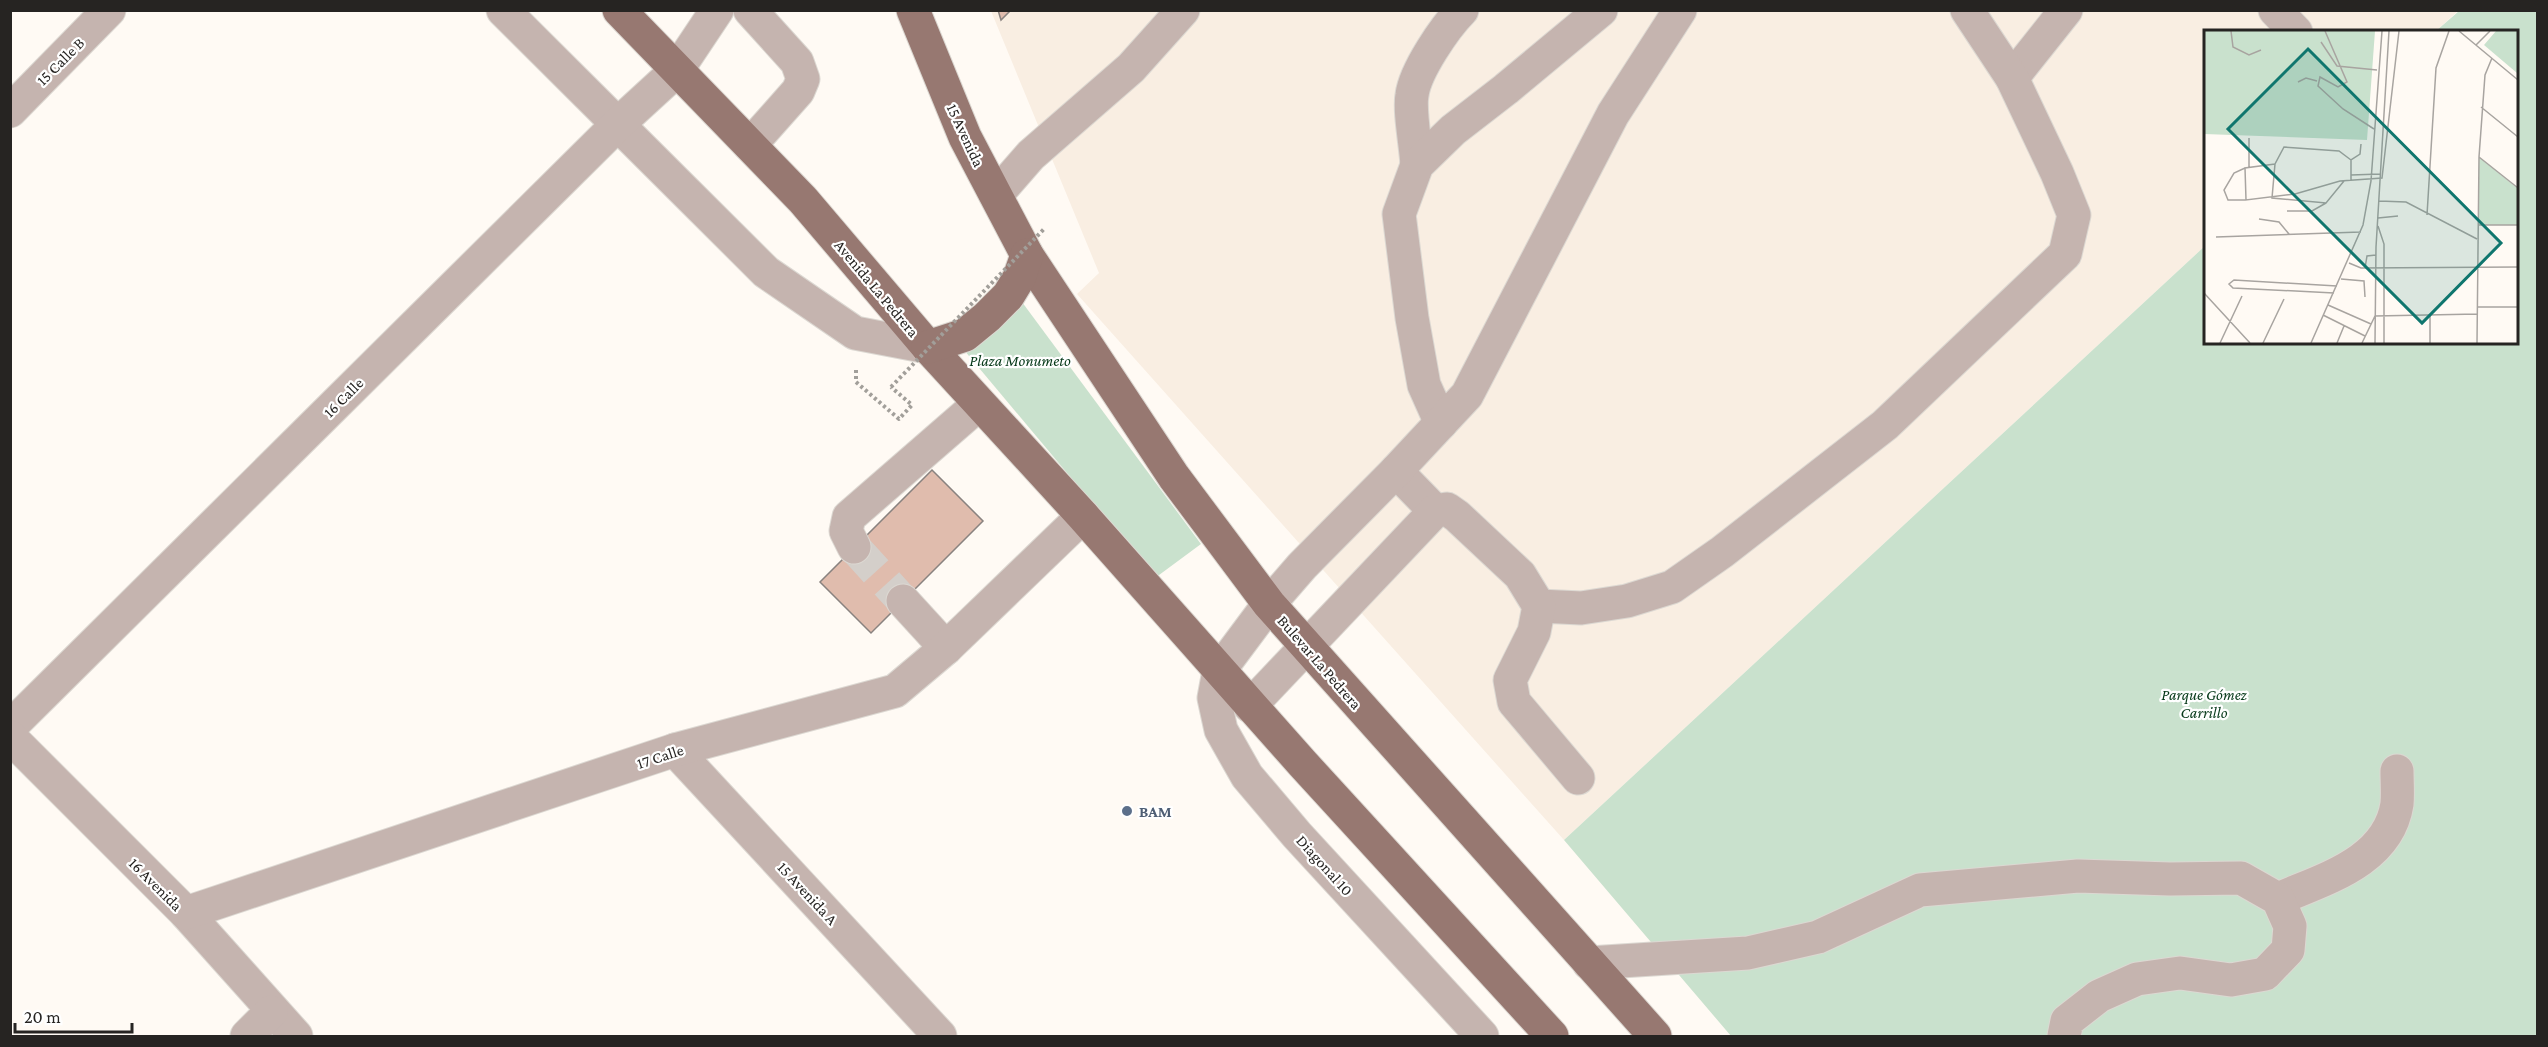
<svg xmlns="http://www.w3.org/2000/svg" width="2548" height="1047" font-family="'Crimson Pro',serif">
	<rect width="100%" height="100%" fill="#fffaf4"/>
	<path fill="#f9eee2" d="M991 11H2458L2436 31 2206 32V245L1564 840 1077 294 1099 273Z"/>
	<g fill="#c9e1cd">
		<path d="M2459 11H2537V1036H1731L1564 840 2206 245V342H2516V32L2436 31Z"/>
		<path d="M1019 298 1201 544 1155 578 964 350Z"/>
	</g>
	<g fill="#e0bcad" stroke="#89827f" stroke-width="1.5">
		<path d="M998 10H1011L1001 20Z"/>
		<path d="M932 470 983 521 871 633 820 582Z"/>
	</g>
	<g fill="none" stroke-linecap="round" stroke-linejoin="round">
		<path stroke="#d4cfca" stroke-width="33" stroke-dasharray="33 16" stroke-linecap="butt" d="M854 547 903 601"/>
		<g stroke="#dcd8d2" stroke-width="35">
			<g id="minor">
				<path d="M503 10 766 272 855 333 928 347"/>
				<path d="M750 10 797 62 803 79 798 91 750 145"/>
				<path d="M2275 10 2296 32"/>
				<path d="M2012 78 2066 10"/>
				<path d="M10 111 109 10"/>
				<path d="M1417 165C1416 146 1409 111 1412 95 1415 71 1445 27 1462 10"/>
				<path d="M996 195 1031 155 1131 68 1183 10"/>
				<path d="M1441 423 1424 385 1412 318 1399 214 1417 165 1453 130 1506 89 1601 10"/>
				<path d="M1396 471 1435 511"/>
				<path d="M854 547 846 531 849 517 979 404"/>
				<path d="M903 601 946 648"/>
				<path d="M1539 606 1581 608 1627 601 1672 587 1722 552 1885 425 2065 254 2074 215 2057 173 2012 78 1967 10"/>
				<path d="M1250 706 1435 511 1447 509 1457 516 1520 575 1539 606 1534 632 1510 680 1514 702 1578 778"/>
				<path d="M10 727 617 125 677 70 717 10"/>
				<path d="M10 737 186 913 296 1036"/>
				<path d="M675 750 940 1036"/>
				<path d="M2278 899C2324 879 2388 862 2397 804 2398 794 2397 782 2397 771"/>
				<path d="M186 913 675 750 895 691 946 648 1083 516"/>
				<path d="M1589 963 1748 953 1818 937 1920 890 2078 876 2170 879 2241 878 2278 899 2290 926 2288 950 2265 974 2231 980 2180 973 2137 979 2099 996 2067 1021 2064 1036"/>
				<path d="M247 1036 271 1012"/>
				<path d="M1482 1036 1297 835 1247 776 1221 730 1214 698 1219 671 1269 604 1302 566 1396 471 1467 395 1613 114 1680 10"/>
			</g>
		</g>
		<g stroke="#dcd8d2" stroke-width="35">
			<g id="major">
				<path d="M619 10 803 200 928 347 1083 516 1303 764 1552 1036"/>
				<path d="M913 10 965 137 1027 255 1174 477 1269 604 1655 1036"/>
				<path d="M928 347 965 335 987 317 1008 296 1019 278 1027 255"/>
			</g>
		</g>
		<path stroke="#a29f9a" stroke-width="4" stroke-dasharray="3 3" stroke-linecap="butt" d="M856 370V382L899 419 912 405 891 387"/>
		<use href="#minor" stroke="#c5b4af" stroke-width="33"/>
		<use href="#major" stroke="#977871" stroke-width="33"/>
		<path stroke="#a29f9a" stroke-width="4" stroke-dasharray="3 3" stroke-linecap="butt" d="M891 387 1045 228"/>
	</g>
	<circle fill="#5c6f8a" stroke="#fff" stroke-width="2" cx="1127" cy="811" r="6"/>
	<g text-anchor="middle" stroke-width="4.5" stroke-linejoin="round" paint-order="stroke">
		<g font-size="16" fill="#262422" stroke="#fff">
			<text transform="translate(60 61) rotate(-45)" y="6">15 Calle B</text>
			<text transform="translate(966 135) rotate(65)" y="6">15 Avenida</text>
			<text transform="translate(877 288) rotate(50)" y="6">Avenida La Pedrera</text>
			<text transform="translate(343 397) rotate(-45)" y="6">16 Calle</text>
			<text transform="translate(1320 662) rotate(49)" y="6">Bulevar La Pedrera</text>
			<text transform="translate(660 756) rotate(-18)" y="6">17 Calle</text>
			<text transform="translate(1325 865) rotate(48)" y="6">Diagonal 10</text>
			<text transform="translate(156 884) rotate(45)" y="6">16 Avenida</text>
			<text transform="translate(808 893) rotate(47)" y="6">15 Avenida A</text>
		</g>
		<g font-size="16" font-style="italic" fill="#063919" stroke="#fff">
			<text x="1020" y="366">Plaza Monumeto</text>
			<text x="2204" y="700">Parque Gómez<tspan x="2204" dy="18">Carrillo</tspan></text>
		</g>
		<g font-size="16" font-weight="bold" fill="#4e5e75" stroke="#fff" text-anchor="start">
			<text x="1139" y="817">BAM</text>
		</g>
	</g>
	<g transform="translate(2204 30)">
		<rect width="314" height="314" fill="#fffaf4"/>
		<path d="M0 1H171L163 110 0 104ZM292 1H313V43L280 15ZM275 127 313 158 314 195H274Z" fill="#c9e1cd"/>
		<path fill="none" stroke="#a8a4a0" stroke-width="1.5" d="M27 1 29 17 45 25 57 20M121 1 143 52 134 57 116 47 114 56 139 79 170 99M255 1 314 50M117 12 133 36 173 40M272 15 286 1M94 52 102 48 113 51M277 77 314 107M275 127 314 158M71 134 41 138 42 170 91 164 136 151 178 148 195 1M45 137V108M41 138 30 143 20 160 24 170H42M147 145 176 144M140 151 122 173 68 168 71 134 80 117 135 121 147 130M147 151V130L156 124 157 114M175 171 202 172 273 209M83 181H108L122 173M223 185 232 38 245 1M174 188 194 186M55 189 75 192 85 204M274 195H314M174 196 180 214V313M12 207 157 202M145 233 157 238 314 237M161 238 163 226 172 225M137 249 160 251 161 267M0 263 46 313M130 263 29 258 25 254 30 250 133 256M124 275 167 294M274 277H314M226 284V313M119 285 161 306M16 313 38 266M59 313 80 269M107 313 159 195 167 151 178 1M133 313 140 296M158 313 171 286 274 284M171 313 172 217 185 1M273 313 275 127 281 45 288 28"/>
		<path fill="#0f766e" fill-opacity="0.15" stroke="#0f766e" stroke-width="3" d="M104 19 297 213 218 293 24 99Z"/>
		<rect width="314" height="314" fill="none" stroke="#262422" stroke-width="3"/>
	</g>
	<rect width="2548" height="1047" fill="none" stroke="#262422" stroke-width="24"/>
	<path d="M15 1023v9h117v-9" fill="none" stroke="#262422" stroke-width="3"/>
	<text x="24" y="1023" font-size="18" fill="#262422" stroke="#ffffff" stroke-width="4.5" paint-order="stroke">20 m</text>
</svg>
